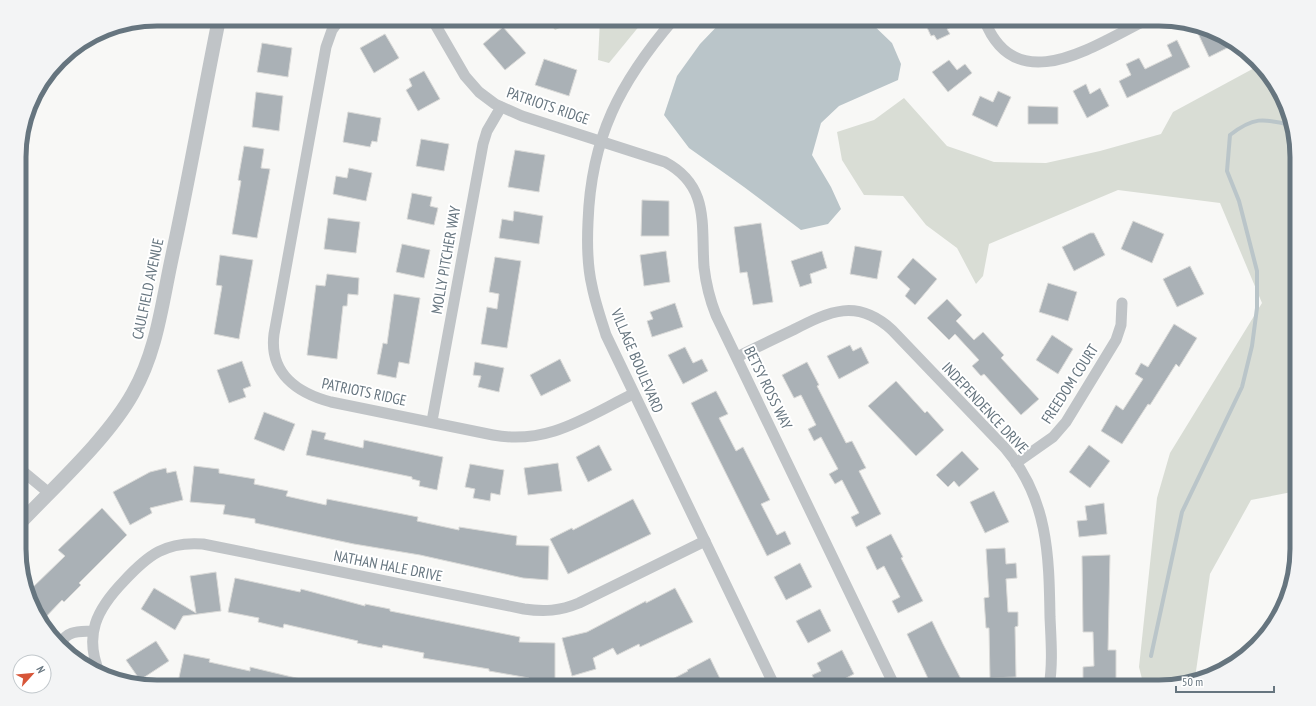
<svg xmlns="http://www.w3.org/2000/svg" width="1316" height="706" font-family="'PT Sans Narrow',sans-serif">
	<rect width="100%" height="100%" fill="#f8f8f6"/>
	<g fill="#d9ddd5">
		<path d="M546 19H580L555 30Z"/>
		<path d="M600 19H645L609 63 598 60Z"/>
		<path d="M1258 66 1274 80 1296 139 1297 491 1251 500 1210 574 1195 678 1168 687H1144L1139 667 1157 498 1170 453 1262 303 1220 203 1118 190 989 244 983 276 976 284 957 248 926 225 903 196 864 195 842 160 837 132 874 120 904 98 947 146 994 162 1046 163 1100 151 1161 134 1173 112Z"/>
	</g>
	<path fill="#bac5c9" d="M724 19H867L892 43 901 64 898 80 839 106 821 123 812 155 831 187 841 209 828 224 801 230 744 187 689 148 664 115 677 76 700 44Z"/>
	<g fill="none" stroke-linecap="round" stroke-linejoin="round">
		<path stroke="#bac5c9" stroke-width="4" d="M1151 656 1182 512 1242 387 1252 346 1257 308V271L1239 201 1227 171 1230 135C1253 117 1263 118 1291 125"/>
	</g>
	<g fill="#aab1b6" stroke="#dadad8">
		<path d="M923 19H947L951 27 947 29 950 34 937 40 934 35 931 36Z"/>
		<path d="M503 27 526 53 505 70 483 44Z"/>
		<path d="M1195 27 1220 33 1233 45 1209 57Z"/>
		<path d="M385 34 399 58 374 73 360 48Z"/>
		<path d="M1177 40 1190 67 1127 98 1119 81 1131 75 1126 64 1139 58 1145 69 1172 56 1167 45Z"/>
		<path d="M262 43 292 48 288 77 257 72Z"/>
		<path d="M544 59 577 70 569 96 535 85Z"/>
		<path d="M949 60 957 70 965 64 972 73 948 92 932 72Z"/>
		<path d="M424 71 440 99 418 111 406 90 412 86 409 79Z"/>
		<path d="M1086 84 1090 94 1100 88 1109 106 1087 118 1073 91Z"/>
		<path d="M998 91 1011 97 997 127 972 115 980 96 993 102Z"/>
		<path d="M256 92 283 96 279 131 252 127Z"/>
		<path d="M1028 106 1058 107V124H1028Z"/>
		<path d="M348 112 381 118 377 142 372 141 370 147 343 142Z"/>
		<path d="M421 139 449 144 444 171 416 166Z"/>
		<path d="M244 146 264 149 261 168 270 169 257 238 232 234 241 181 238 180Z"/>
		<path d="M515 150 545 155 539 192 508 187Z"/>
		<path d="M349 168 372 173 366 201 333 194 336 176 347 178Z"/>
		<path d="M412 193 432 197 430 206 438 208 434 225 407 219Z"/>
		<path d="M642 200 669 201V236H641Z"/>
		<path d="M514 211 543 216 539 244 499 238 502 219 513 221Z"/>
		<path d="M328 218 360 222 356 253 324 249Z"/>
		<path d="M1133 221 1164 234 1152 263 1121 249Z"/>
		<path d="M761 223 773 302 753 305 747 272 740 273 734 227Z"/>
		<path d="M1090 233H1094L1105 255 1074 271 1062 247Z"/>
		<path d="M402 244 430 250 424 278 396 272Z"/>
		<path d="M855 246 882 251 877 279 850 274Z"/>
		<path d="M666 251 670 282 644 286 640 255Z"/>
		<path d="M822 251 827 268 810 274 812 283 800 287 791 261Z"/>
		<path d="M220 255 253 260 239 339 214 334 222 286 216 285Z"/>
		<path d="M495 257 521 261 507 348 481 344 487 307 497 309 499 294 489 292Z"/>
		<path d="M913 258 937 279 915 305 905 296 910 289 897 277Z"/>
		<path d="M1190 266 1204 294 1177 307 1163 279Z"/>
		<path d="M327 274 359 278 358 295 348 294 347 306H343L337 359 307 355 316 285 325 286Z"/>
		<path d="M1048 283 1077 292 1068 321 1039 312Z"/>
		<path d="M394 294 420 298 409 364 399 362 396 378 377 374 383 343 387 344Z"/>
		<path d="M947 299 962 315 956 321 974 340 983 332 1004 355 1001 358 1039 399 1021 415 984 374 981 376 972 366 979 360 955 334 949 340 927 318Z"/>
		<path d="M675 303 683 327 652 337 647 321 653 319 650 312Z"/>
		<path d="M1174 324 1197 338 1179 367 1176 364 1150 405 1148 404 1122 444 1101 431 1116 405 1123 410 1143 379 1135 374 1141 363 1148 367Z"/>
		<path d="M1052 335 1073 349 1058 374 1036 360Z"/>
		<path d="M850 345 853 351 861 347 869 363 839 379 827 356Z"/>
		<path d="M685 347 693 363 702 359 708 371 683 384 668 355Z"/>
		<path d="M560 359 571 381 541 396 530 375Z"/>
		<path d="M242 361 251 386 243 389 246 397 229 403 217 370Z"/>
		<path d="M475 362 504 368 499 392 478 387 481 376 473 375Z"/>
		<path d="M807 362 819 385 817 386 846 443 852 441 866 468 859 471 881 514 856 527 851 517 859 513 842 480 835 484 829 474 838 469 821 437 814 441 808 429 816 425 801 395 794 398 782 375Z"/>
		<path d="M896 381 925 413 927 411 944 430 916 456 868 406Z"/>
		<path d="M716 391 728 414 719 418 736 451 743 447 770 500 761 504 777 535 785 531 791 544 767 556 691 403Z"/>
		<path d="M264 412 295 424 284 451 254 439Z"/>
		<path d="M312 430 326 433 324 439 363 448 364 440 443 457 437 490 419 486 420 481 412 479V477L306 455Z"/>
		<path d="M599 445 612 470 588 482 576 457Z"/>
		<path d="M1089 445 1110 461 1090 488 1069 472Z"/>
		<path d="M962 451 979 469 959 487 954 481 948 487 936 475Z"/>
		<path d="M558 463 562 491 528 495 524 468Z"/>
		<path d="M470 464 504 470 500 495 491 493 490 501 473 498 475 489 465 487Z"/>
		<path d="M194 466 219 469V473L255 479 254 484 288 491 286 496 326 505 327 499 418 517 417 521 459 530V527L517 536 516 545 549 546 548 580 523 578 420 555 354 544 255 523V519L223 514 225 505 190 502Z"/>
		<path d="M166 468 167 473 176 471 183 500 150 508 152 513 130 525 113 492 150 472Z"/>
		<path d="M994 491 1009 522 985 533 970 502Z"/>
		<path d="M633 499 651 534 568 574 550 539 572 528 573 530Z"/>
		<path d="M1104 503 1107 534 1079 537 1077 521 1087 520 1085 506Z"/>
		<path d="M102 508 127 535 79 583 81 585 64 602 62 600 41 622 29 591 65 556 58 550Z"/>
		<path d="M891 534 903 557 901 558 923 601 898 613 892 601 900 597 884 566 877 570 866 547Z"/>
		<path d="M1005 548 1006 564 1016 563 1017 578 1006 579 1008 612H1018V626L1015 627 1016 677 990 678 989 628H986L984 598 989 597 986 549Z"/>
		<path d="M1110 555 1108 650H1116V681H1083V667L1094 666 1093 632H1083L1082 556Z"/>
		<path d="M800 563 812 587 786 600 774 577Z"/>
		<path d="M216 572 221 611 183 616 175 630 141 609 154 588 196 613 190 576Z"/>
		<path d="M235 578 300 592 301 589 365 606V604L390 609V611L520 637 519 642 555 643V680H529V678L489 671V669L423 658 424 653 383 645 382 648 357 643 358 641 284 624 283 628 258 622 259 618 228 612Z"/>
		<path d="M675 588 693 622 640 647 639 644 617 655 613 648 593 658 596 669 572 676 562 638 587 632 646 601V603Z"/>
		<path d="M820 609 831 631 808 643 796 621Z"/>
		<path d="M932 621 943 644 965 687H932L925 672 907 634Z"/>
		<path d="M156 641 169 661 140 680 126 660Z"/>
		<path d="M842 650 854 674 829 687H818L812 675 821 671 817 663Z"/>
		<path d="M184 654 210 659 209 662 250 671V667L317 683V687H177Z"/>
		<path d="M710 658 724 687H657L688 671 687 670Z"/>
	</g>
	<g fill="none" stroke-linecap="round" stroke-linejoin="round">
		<g stroke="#c0c4c7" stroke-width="11">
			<path d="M340 19 332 30 326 47 274 334C269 373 297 393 331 402L493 435C548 445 586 417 633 394"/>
			<path d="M432 19 465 76 479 92 495 104 522 116 665 162C710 186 701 225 704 267 706 284 710 300 716 315L895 687"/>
			<path d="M674 19C620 82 591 137 588 222 587 243 587 265 592 286 595 302 601 319 606 335L775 687"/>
			<path d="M984 19C1016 102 1096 44 1148 19"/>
			<path d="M737 357C755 348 774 339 793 330 830 311 857 298 892 330L1005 448C1048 498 1049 555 1050 617 1051 640 1053 664 1049 687"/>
			<path d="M432 421 483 144 487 131 501 107"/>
			<path d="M1016 463 1053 437 1066 422 1116 340 1121 325 1122 303"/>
			<path d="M20 469 49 493"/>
			<path d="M62 643C66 630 81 632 93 631"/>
			<path d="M100 674C83 635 97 609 124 581 148 555 166 541 203 544L524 609C544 612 560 611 579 603L705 541"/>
		</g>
		<path stroke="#c0c4c7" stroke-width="14" d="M20 523C56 485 108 438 133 393 157 351 162 303 172 257 189 178 203 98 219 19"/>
	</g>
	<g text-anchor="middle" stroke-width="4" stroke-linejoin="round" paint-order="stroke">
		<g font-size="15" fill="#66757f" stroke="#fff">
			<text transform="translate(548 106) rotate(19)" y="5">PATRIOTS RIDGE</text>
			<text transform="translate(446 260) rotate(-80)" y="5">MOLLY PITCHER WAY</text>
			<text transform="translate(148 289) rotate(-78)" y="5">CAULFIELD AVENUE</text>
			<text transform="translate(637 361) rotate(67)" y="5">VILLAGE BOULEVARD</text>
			<text transform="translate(1070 384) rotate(-57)" y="5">FREEDOM COURT</text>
			<text transform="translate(768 388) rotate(64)" y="5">BETSY ROSS WAY</text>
			<text transform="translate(364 392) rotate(12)" y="5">PATRIOTS RIDGE</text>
			<text transform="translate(985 408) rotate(47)" y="5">INDEPENDENCE DRIVE</text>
			<text transform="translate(388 566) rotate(11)" y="5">NATHAN HALE DRIVE</text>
		</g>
	</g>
	<path d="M0 0H1316V706H0ZM157 26H1159A131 131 0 0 1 1290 157V549A131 131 0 0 1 1159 680H157A131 131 0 0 1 26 549V157A131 131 0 0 1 157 26Z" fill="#f3f4f5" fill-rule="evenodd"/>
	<path fill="none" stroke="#66757f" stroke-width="5" d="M157 26H1159A131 131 0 0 1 1290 157V549A131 131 0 0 1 1159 680H157A131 131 0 0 1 26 549V157A131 131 0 0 1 157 26Z"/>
	<g transform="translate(32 674) rotate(63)"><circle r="19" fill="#ffffff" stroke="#c2c8cc"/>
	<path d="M0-3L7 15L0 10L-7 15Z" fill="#d75538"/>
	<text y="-6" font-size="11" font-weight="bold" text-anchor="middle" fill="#66757f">N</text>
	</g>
	<path d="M1176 686v6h98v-6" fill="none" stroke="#66757f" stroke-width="2"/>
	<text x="1182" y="686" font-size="12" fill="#66757f" stroke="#ffffff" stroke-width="3" paint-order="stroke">50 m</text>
</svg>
